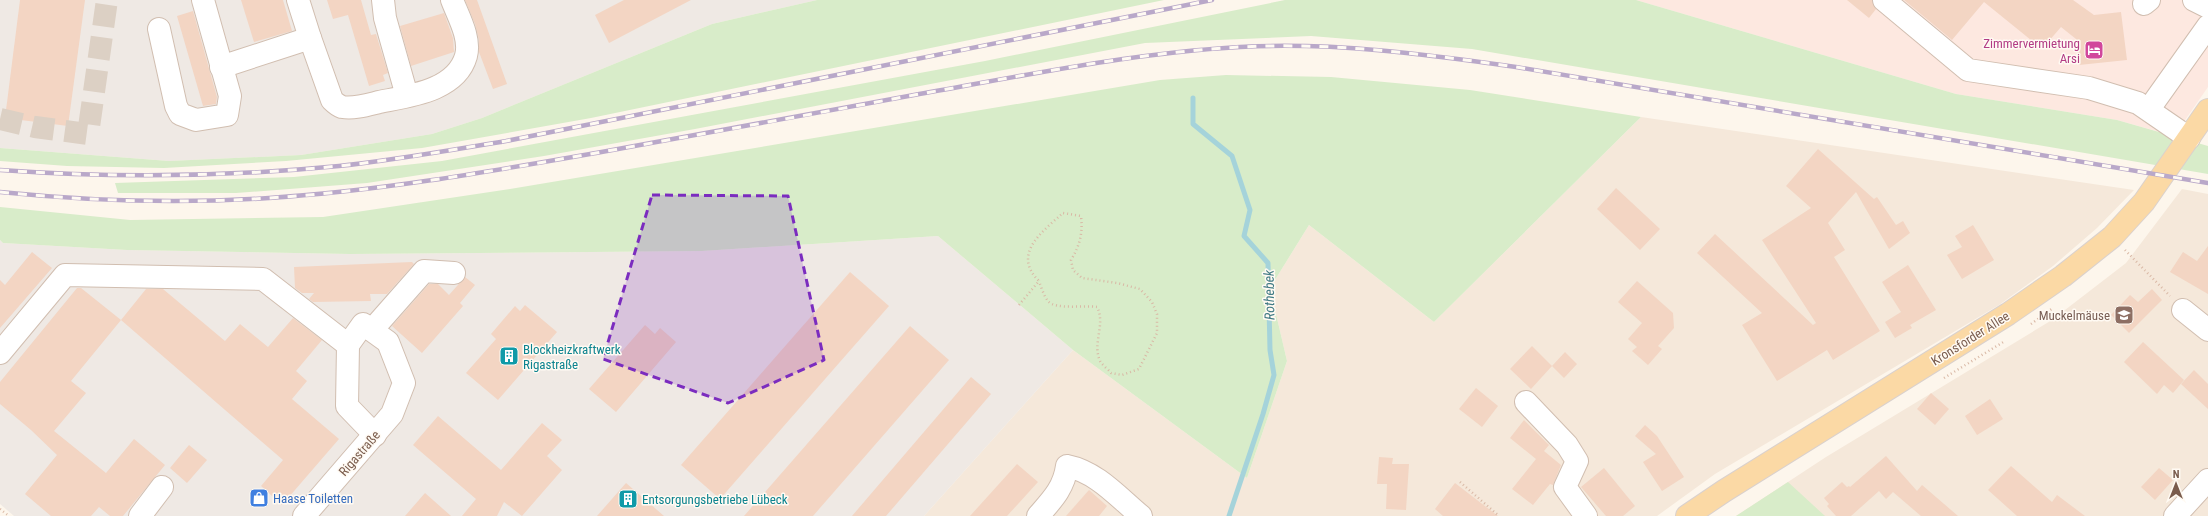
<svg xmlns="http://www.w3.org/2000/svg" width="2208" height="516" font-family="'Roboto Condensed',sans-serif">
	<rect width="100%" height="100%" fill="#fdf6ec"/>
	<g fill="#f5e8da">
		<path d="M1641 117 2134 190 2097 228 2053 266 1999 305 1715 474 1657 516H924L1073 350 1247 478 1287 361 1270 288 1309 225 1434 322Z"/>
		<path d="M2182 189 2208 194V516H1736L1826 457 2052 320 2126 263Z"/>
	</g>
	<path fill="#fde8e0" d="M1636 0H2208V87L2174 136 2117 120 1956 94Z"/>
	<g fill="#efe9e4">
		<path d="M0 0H817L712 24 482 118 432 134 301 155 169 161 0 148Z"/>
		<path d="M938 236 1073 350 924 516H14L0 504V240L3 243 127 250 350 254 702 251Z"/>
	</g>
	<g fill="#d8ecc9">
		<path d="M817 0H1164L591 118 422 148 286 161 164 168 67 166 0 161V148L169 161 301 155 432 134 482 118 712 24Z"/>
		<path d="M1285 0H1636L1956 94 2117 120 2208 146V174L1472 49 1311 36 1145 43 695 129 544 156 367 183 236 193H118L115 183 294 177 442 161 985 61Z"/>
		<path d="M1226 75 1331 77 1470 90 1641 117 1434 322 1309 225 1270 288 1287 361 1247 478 1073 350 938 236 702 251 350 254 127 250 3 243 0 240V207L130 220 323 217 510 189 1160 80Z"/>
		<path d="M1788 482 1825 516H1736Z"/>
	</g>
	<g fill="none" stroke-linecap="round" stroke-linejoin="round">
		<path stroke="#a5d3da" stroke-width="5" d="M1193 98V124L1232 156 1250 210 1244 236 1268 263 1270 350 1274 375 1263 414 1229 516"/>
	</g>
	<g fill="#f3d5c3">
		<path d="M20 0H85L68 126 5 118Z"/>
		<path d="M241 0H283L292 31 254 42Z"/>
		<path d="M327 0H361L371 35 376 34 388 73 383 75 385 81 369 86 348 15 333 19Z"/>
		<path d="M465 0H477L507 84 493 89 479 52V40L475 24Z"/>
		<path d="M624 0H691L609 43 595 15Z"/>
		<path d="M1847 0H1872L1876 9 1869 18Z"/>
		<path d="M1904 0H2073L2094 15 2121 12 2127 60 2079 65 2076 39 2061 27 2042 49 1984 2 1952 40Z"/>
		<path d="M193 11 217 97 216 104 203 106 177 16Z"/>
		<path d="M444 13 453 38 454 52 411 66 400 26Z"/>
		<path d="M1818 149 1874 199 1877 197 1896 225 1903 221 1910 233 1889 249 1856 192 1828 223 1845 250 1834 257 1880 331 1833 360 1827 350 1777 381 1742 325 1762 313 1697 253 1715 234 1813 325 1816 323 1762 240 1811 208 1786 186Z"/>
		<path d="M1616 188 1660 229 1640 250 1597 209Z"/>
		<path d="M1973 225 1994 260 1962 279 1947 255 1962 247 1955 236Z"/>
		<path d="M2208 246V294L2170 272 2183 252 2197 261Z"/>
		<path d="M32 252 52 268 0 328V280L5 285Z"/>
		<path d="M412 262 414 264 387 294H370L371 301 313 302 309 299 314 293H302L295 288 294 267Z"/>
		<path d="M1908 265 1936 310 1910 325 1912 328 1895 338 1885 322 1901 312 1882 282Z"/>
		<path d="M850 272 889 306 720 499 681 465Z"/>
		<path d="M465 277 475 285 460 303 463 306 422 353 392 326 429 284H438L449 295Z"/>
		<path d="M1637 281 1673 313 1674 328 1658 346 1662 349 1648 365 1632 351 1637 347 1628 339 1642 323 1618 302Z"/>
		<path d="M77 288H81L121 320 71 381 86 393 54 431 106 473 134 439 165 465 123 516H110L99 507 91 516H51L25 494 57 455 31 430 0 404V382Z"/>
		<path d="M146 289H163L225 341 240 324 268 347 293 318 322 340 296 371 307 381 292 399 339 439 282 505 261 486 283 460 121 320Z"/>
		<path d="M2152 289 2162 300 2129 333 2111 315 2130 295 2138 302Z"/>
		<path d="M525 305 557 332 498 400 466 373 496 339 491 334 515 306 520 311Z"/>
		<path d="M645 325 655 334 660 328 676 342 616 412 589 389Z"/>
		<path d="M910 326 949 360 813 516H744Z"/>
		<path d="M2143 342 2184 380 2173 393 2164 385 2157 394 2124 362Z"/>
		<path d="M1532 346 1552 366 1565 352 1577 364 1564 378 1552 366 1531 389 1510 369Z"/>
		<path d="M2194 370 2208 384V409L2181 384Z"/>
		<path d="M971 377 991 394 886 516H852Z"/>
		<path d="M1476 388 1498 406 1482 427 1459 409Z"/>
		<path d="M1931 393 1949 409 1935 425 1917 409Z"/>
		<path d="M1990 399 2003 419 1977 435 1965 416Z"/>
		<path d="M438 416 501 470 542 423 562 440 547 456 562 470 522 516 504 502 497 516H462L476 499 413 445Z"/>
		<path d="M1524 420 1549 445 1544 451 1561 465 1553 485 1550 484 1533 505 1512 489 1536 459 1510 438Z"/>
		<path d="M1645 425 1657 436 1684 477 1662 491 1643 462 1656 454 1635 436Z"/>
		<path d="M189 445 207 460 187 483 170 468Z"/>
		<path d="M1886 456 1917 491 1922 485 1958 516H1921L1893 492 1886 499 1879 491 1851 516H1836L1827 506 1829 504 1824 498 1842 482 1847 487 1849 486 1850 487Z"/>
		<path d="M1379 457 1393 458 1392 464H1409L1406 510 1386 509 1387 484H1377Z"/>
		<path d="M1017 464 1038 482 1007 516H970Z"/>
		<path d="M2011 466 2052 502 2057 495 2085 516H2017L1988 490Z"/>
		<path d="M1604 468 1635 506 1623 516H1606L1581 487Z"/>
		<path d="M2159 468 2173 480 2155 500 2141 487Z"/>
		<path d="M626 483 664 516H597Z"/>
		<path d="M1455 483 1477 500 1498 516H1443L1435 509Z"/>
		<path d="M1089 490 1107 506 1099 516H1066Z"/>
		<path d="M425 493 451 516H405Z"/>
	</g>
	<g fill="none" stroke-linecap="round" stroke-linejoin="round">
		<path stroke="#dcd0c4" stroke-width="22" stroke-dasharray="22 11" stroke-linecap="butt" d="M0 119 35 127 88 134 107 0"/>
		<g stroke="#d1beb0" stroke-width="24">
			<g id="minor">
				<path d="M383 0 385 18 407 96"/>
				<path d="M1884 0 1968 70 2089 88 2138 103 2189 138"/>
				<path d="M2194 0 2208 7"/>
				<path d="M2144 4 2149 0"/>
				<path d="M159 29 176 106 180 114 196 120 227 115 230 96 203 0"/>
				<path d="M310 38 332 100C335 103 339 106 342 107 354 109 367 105 379 102 409 96 456 91 466 56 471 38 458 16 452 0"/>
				<path d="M221 67 310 38 298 0"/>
				<path d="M2149 109 2208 26"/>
				<path d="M2183 310 2208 330"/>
				<path d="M372 330 424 271 454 273"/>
				<path d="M0 353 65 275 263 279 348 345 347 406 375 435"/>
				<path d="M1526 402 1567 445 1577 461 1565 487 1586 516"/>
				<path d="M140 516 162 487"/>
				<path d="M304 516 392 414 404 383 388 342 363 324 348 345"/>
				<path d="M1038 516C1052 500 1064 488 1067 466 1097 472 1118 497 1141 516"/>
				<path d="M2175 516 2208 480"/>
			</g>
		</g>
		<g stroke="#dad1cd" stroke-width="24">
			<path id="major" d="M1687 516 1724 491 2008 314 2063 276 2112 237 2144 202 2208 110"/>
		</g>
		<g stroke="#d9b8a5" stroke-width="2.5" stroke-dasharray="1 3" stroke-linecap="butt">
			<path d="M2125 250 2170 296"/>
			<path d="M1019 305 1039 281C1011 254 1043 231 1063 213L1081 216C1083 233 1080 245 1071 260L1073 270 1082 278 1117 283 1140 289 1152 302 1157 314V333L1139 369 1122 375 1111 373C1108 369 1102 365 1100 361 1092 343 1106 324 1097 307 1084 305 1055 310 1048 301 1044 296 1041 287 1039 281"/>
			<path d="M2031 324 2053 308"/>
			<path d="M1944 378 2005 341"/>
			<path d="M1460 482 1499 516"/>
			<path d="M0 509 9 516"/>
		</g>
		<use href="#minor" stroke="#fff" stroke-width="22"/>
		<use href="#major" stroke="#fbd9a5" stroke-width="22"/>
		<g stroke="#b9a8c9" stroke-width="4.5">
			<g id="rail">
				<path d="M0 170C113 178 226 177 339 166 395 160 451 150 506 141L1212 0"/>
				<path d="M0 192C89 201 179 204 269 198 379 191 487 172 596 153 702 134 808 115 914 95 1022 76 1131 53 1240 47 1333 42 1425 54 1516 67L2208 183"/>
			</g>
		</g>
		<use href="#rail" stroke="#fffaf3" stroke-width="3" stroke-dasharray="9" stroke-linecap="butt"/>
	</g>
	<path fill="#7b2cbf" fill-opacity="0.2" stroke="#7b2cbf" stroke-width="3" stroke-dasharray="8 5" stroke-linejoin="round" d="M652 195 788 196 824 360 728 403 603 359Z"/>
	<defs>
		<g id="hotel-square" transform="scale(1)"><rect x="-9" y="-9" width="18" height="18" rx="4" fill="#d1479c" stroke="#fffaf3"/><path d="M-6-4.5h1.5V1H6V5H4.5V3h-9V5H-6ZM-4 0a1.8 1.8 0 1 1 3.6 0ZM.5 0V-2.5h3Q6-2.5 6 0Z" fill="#fff"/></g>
		<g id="school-square" transform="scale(1)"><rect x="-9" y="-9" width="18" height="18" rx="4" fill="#8d6e63" stroke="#fffaf3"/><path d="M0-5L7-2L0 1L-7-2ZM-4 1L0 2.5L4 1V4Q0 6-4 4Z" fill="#fff"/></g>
		<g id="building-square" transform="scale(1)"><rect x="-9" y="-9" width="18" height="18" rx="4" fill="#0f9aa8" stroke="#fffaf3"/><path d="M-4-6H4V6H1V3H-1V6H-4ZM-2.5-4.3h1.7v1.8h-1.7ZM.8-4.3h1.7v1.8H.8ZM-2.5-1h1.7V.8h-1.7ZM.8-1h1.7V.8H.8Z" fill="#fff"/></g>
		<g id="shop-square" transform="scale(1)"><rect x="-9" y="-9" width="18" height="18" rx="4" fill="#3f7fe0" stroke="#fffaf3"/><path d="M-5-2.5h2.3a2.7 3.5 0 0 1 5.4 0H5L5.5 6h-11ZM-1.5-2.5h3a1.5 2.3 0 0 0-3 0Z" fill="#fff"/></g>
	</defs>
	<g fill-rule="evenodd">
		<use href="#hotel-square" x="2094" y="50"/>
		<use href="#school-square" x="2124" y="315"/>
		<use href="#building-square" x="509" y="356"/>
		<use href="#shop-square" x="259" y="498"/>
		<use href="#building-square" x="628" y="499"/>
	</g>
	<g text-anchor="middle" stroke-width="3" stroke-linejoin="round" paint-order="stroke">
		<g font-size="13" fill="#b23c85" stroke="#fffaf3" text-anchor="end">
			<text x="2080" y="48">Zimmervermietung<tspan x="2080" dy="15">Arsi</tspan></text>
		</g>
		<g font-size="13" fill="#785e54" stroke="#fffaf3" text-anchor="end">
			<text x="2110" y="320">Muckelmäuse</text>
		</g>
		<g font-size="13" fill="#7a5c4d" stroke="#fffaf3">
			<text transform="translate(1970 338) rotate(-32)" y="5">Kronsforder Allee</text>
			<text transform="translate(359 453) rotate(-49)" y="5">Rigastraße</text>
		</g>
		<g font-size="13" fill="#0d838f" stroke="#fffaf3" text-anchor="start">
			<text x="523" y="354">Blockheizkraftwerk<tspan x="523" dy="15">Rigastraße</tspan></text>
			<text x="642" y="504">Entsorgungsbetriebe Lübeck</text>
		</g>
		<g font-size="13" fill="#366cbe" stroke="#fffaf3" text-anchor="start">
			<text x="273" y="503">Haase Toiletten</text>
		</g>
		<g font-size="14" font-style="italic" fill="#437c86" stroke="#fffaf3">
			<text transform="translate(1269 295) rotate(-91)" y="5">Rothebek</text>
		</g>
	</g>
	<g transform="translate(2176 484)" stroke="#fffaf3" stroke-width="3" paint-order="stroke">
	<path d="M0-3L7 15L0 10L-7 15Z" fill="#7a5c4d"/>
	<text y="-6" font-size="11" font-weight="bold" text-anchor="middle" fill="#7a5c4d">N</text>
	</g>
</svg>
